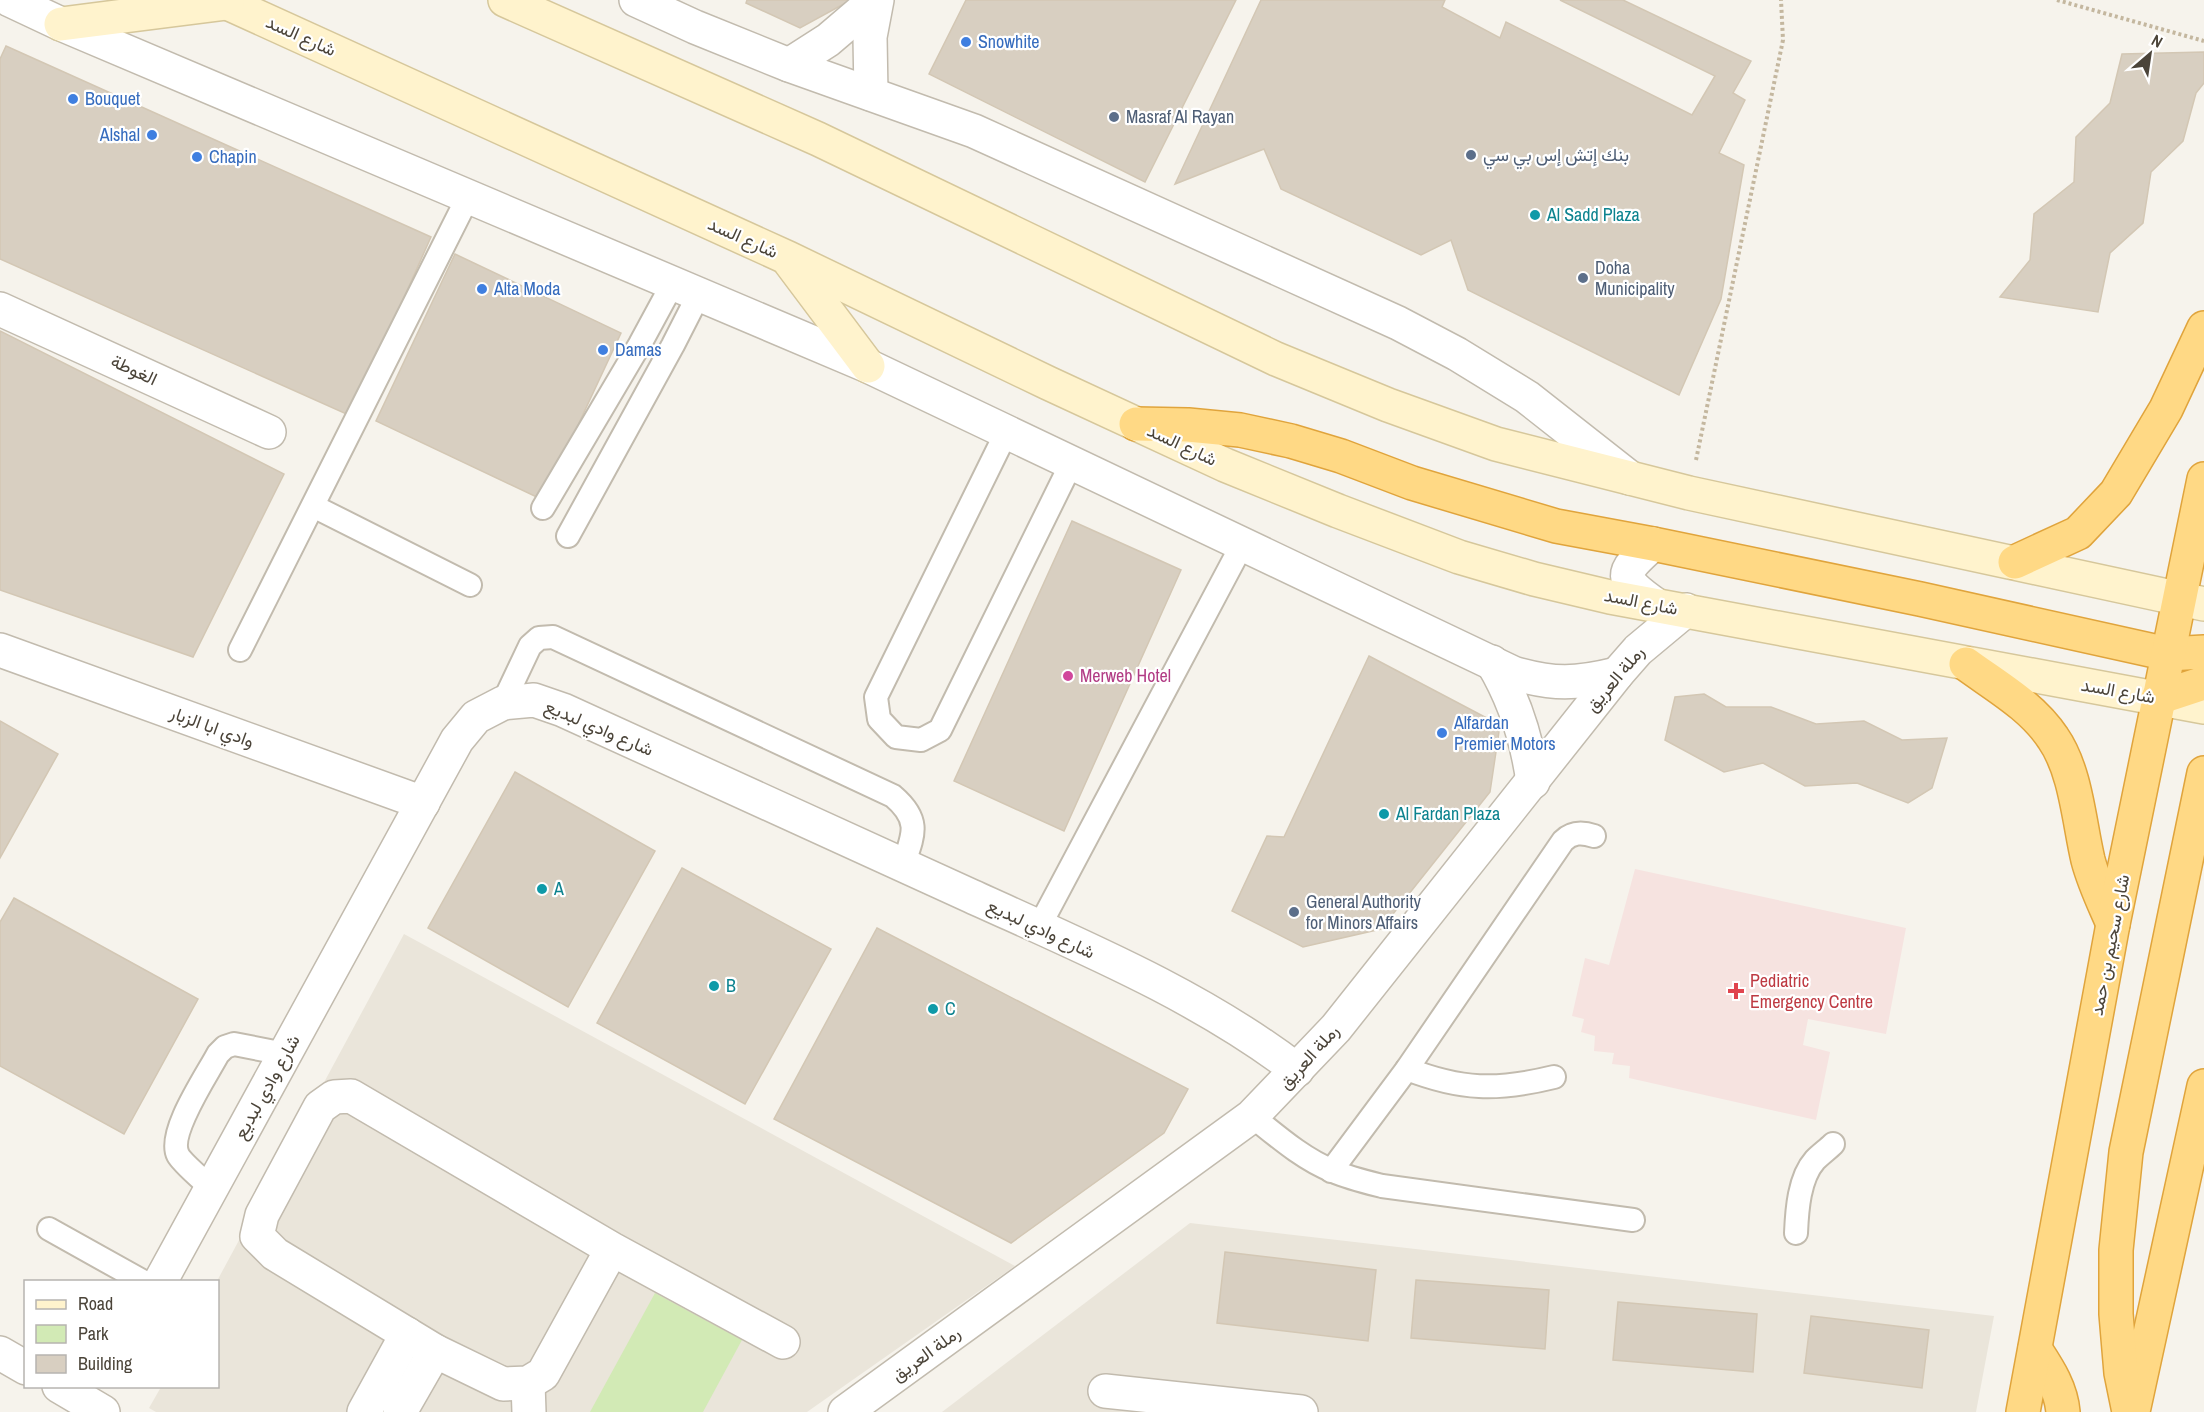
<svg xmlns="http://www.w3.org/2000/svg" width="2204" height="1412" font-family="'Archivo Narrow',Vazirmatn,sans-serif">
	<rect width="100%" height="100%" fill="#f6f3ec"/>
	<g fill="#eae5da">
		<path d="M404 934 1015 1266 807 1412H156L149 1408 161 1387 218 1386 217 1281Z"/>
		<path d="M1190 1223 1994 1316 1976 1412H942Z"/>
	</g>
	<path fill="#f6e3e0" d="M1635 869 1906 928 1886 1034 1808 1019 1803 1045 1830 1052 1816 1120 1629 1078 1630 1066 1612 1064 1614 1053 1594 1051 1595 1036 1581 1032 1584 1019 1572 1016 1585 958 1609 965Z"/>
	<path fill="#d2eab5" d="M655 1293 742 1340 703 1412H590Z"/>
	<g fill="#d8cfc1" stroke="#d3c7b4" stroke-width="1.5">
		<path d="M747 0H851L800 28 746 3Z"/>
		<path d="M966 0H1236L1145 182 929 74Z"/>
		<path d="M1261 0H1445L1442 7 1500 38 1506 22 1692 115 1715 76 1560 0H1623L1751 61 1733 93 1745 100 1719 153 1744 165 1721 299 1679 395 1468 290 1451 240 1421 255 1281 189 1264 149 1175 184Z"/>
		<path d="M6 46 431 237 351 416 0 259V59Z"/>
		<path d="M2204 52V83L2196 93 2183 141 2151 172 2143 223 2110 253 2098 312 2000 297 2030 260 2034 214 2074 182 2076 137 2110 103 2122 54Z"/>
		<path d="M455 254 621 333 543 500 376 421Z"/>
		<path d="M0 331 284 474 193 657 0 590Z"/>
		<path d="M1072 521 1181 570 1064 831 954 781Z"/>
		<path d="M1369 656 1500 725 1490 792 1381 929 1303 947 1232 911 1267 836 1284 837Z"/>
		<path d="M1704 694 1726 707H1771L1816 724 1864 721 1902 740 1947 738 1932 788 1908 803 1857 783 1805 786 1763 763 1724 772 1665 740 1675 697Z"/>
		<path d="M0 721 58 754 0 858Z"/>
		<path d="M515 772 655 851 568 1007 428 928Z"/>
		<path d="M682 868 831 949 745 1104 597 1023Z"/>
		<path d="M14 898 198 999 124 1134 0 1066V922Z"/>
		<path d="M877 928 1188 1089 1164 1133 1011 1243 774 1119Z"/>
		<path d="M1225 1252 1376 1270 1368 1341 1217 1323Z"/>
		<path d="M1416 1280 1549 1290 1545 1349 1411 1338Z"/>
		<path d="M1618 1302 1757 1314 1753 1372 1613 1360Z"/>
		<path d="M1811 1316 1929 1330 1922 1388 1804 1373Z"/>
	</g>
	<g fill="none" stroke-linecap="round" stroke-linejoin="round">
		<g stroke="#c2bbae" stroke-width="26">
			<g id="service">
				<path d="M1006 433 876 697 879 719 896 737 921 740 940 730 1071 464"/>
				<path d="M313 506 470 585"/>
				<path d="M543 508 640 344 673 283"/>
				<path d="M568 536 673 345 699 294"/>
				<path d="M240 650 468 197"/>
				<path d="M503 703 530 646 539 638 553 637 893 796C921 820 914 834 903 865"/>
				<path d="M1039 927 1243 543"/>
				<path d="M1407 1069C1461 1090 1497 1091 1554 1077"/>
				<path d="M1252 1116C1277 1136 1303 1159 1333 1171 1349 1178 1366 1182 1382 1186L1633 1220"/>
				<path d="M1331 1171 1407 1069 1563 841C1572 832 1582 832 1594 836"/>
				<path d="M211 1188C204 1181 182 1163 178 1155 167 1133 207 1075 218 1054L225 1047 234 1044 285 1054"/>
				<path d="M49 1229 144 1282"/>
				<path d="M1796 1233C1797 1210 1799 1178 1815 1160 1821 1154 1828 1149 1833 1144"/>
			</g>
		</g>
		<g stroke="#c2bbae" stroke-width="36">
			<g id="minor">
				<path d="M10 0 61 24 868 366 1513 673C1554 685 1576 684 1617 674"/>
				<path d="M636 0 695 27 789 65 974 131 1398 323 1457 354 1527 397 1630 478"/>
				<path d="M789 65 828 40 875 0"/>
				<path d="M871 94 870 37 877 0"/>
				<path d="M0 309 269 432"/>
				<path d="M1653 544C1619 574 1618 578 1656 605"/>
				<path d="M0 650 423 803"/>
				<path d="M1492 662C1515 700 1527 739 1533 782"/>
				<path d="M612 1249 543 1374 528 1383 503 1384 435 1351 275 1254 257 1236 262 1215 320 1107 334 1097 351 1096 612 1249 783 1342"/>
				<path d="M160 1282 457 740 476 717 503 703 534 700 563 710C699 772 835 834 971 896 1083 947 1199 995 1297 1070"/>
				<path d="M0 1353 26 1368"/>
				<path d="M528 1383 529 1412"/>
				<path d="M59 1386 103 1412"/>
				<path d="M1105 1391 1301 1412"/>
				<path d="M364 1412 407 1334"/>
				<path d="M400 1412 435 1351"/>
				<path d="M845 1412 1252 1116 1336 1028 1617 674 1638 650 1686 610"/>
			</g>
		</g>
		<g stroke="#d6c79b" stroke-width="36">
			<g id="secondary">
				<path d="M221 0 788 258 1048 383 1225 465 1338 511 1459 557 1534 579 1610 597 2204 707"/>
				<path d="M505 0 818 139 1276 359 1388 405 1496 444 1689 493 2204 604"/>
				<path d="M61 24 227 3"/>
				<path d="M790 262 868 366"/>
			</g>
		</g>
		<g stroke="#e0a43c" stroke-width="36">
			<g id="trunk">
				<path d="M1136 424 1188 425 1240 430 1291 441 1341 456 1412 483 1556 526 1653 544 1920 599 2168 654 2204 652"/>
				<path d="M2015 562 2078 533 2116 493 2166 409 2204 328"/>
				<path d="M1966 664C1996 686 2032 706 2053 738 2076 771 2079 822 2088 860 2094 883 2104 903 2113 924"/>
				<path d="M2158 698 2204 683"/>
				<path d="M2035 1349C2048 1369 2061 1388 2063 1412"/>
				<path d="M2134 1407 2204 1086"/>
				<path d="M2023 1412 2113 924 2204 479"/>
				<path d="M2129 1412 2121 1373 2116 1314V1250L2126 1152 2204 773"/>
			</g>
		</g>
		<g stroke="#c4b79f" stroke-width="4" stroke-dasharray="3 3" stroke-linecap="butt">
			<path d="M2057 0 2204 41"/>
			<path d="M1696 460 1783 40 1781 0"/>
		</g>
		<use href="#service" stroke="#fff" stroke-width="22"/>
		<use href="#minor" stroke="#fff" stroke-width="33"/>
		<use href="#secondary" stroke="#fff3cd" stroke-width="33"/>
		<use href="#trunk" stroke="#ffd985" stroke-width="33"/>
	</g>
	<g fill="#3f7fe0" stroke="#fff" stroke-width="2">
		<circle cx="966" cy="42" r="6"/>
		<circle cx="73" cy="99" r="6"/>
		<circle cx="152" cy="135" r="6"/>
		<circle cx="197" cy="157" r="6"/>
		<circle cx="482" cy="289" r="6"/>
		<circle cx="603" cy="350" r="6"/>
		<circle cx="1442" cy="733" r="6"/>
	</g>
	<g fill="#5c6f8a" stroke="#fff" stroke-width="2">
		<circle cx="1114" cy="117" r="6"/>
		<circle cx="1471" cy="155" r="6"/>
		<circle cx="1583" cy="278" r="6"/>
		<circle cx="1294" cy="912" r="6"/>
	</g>
	<g fill="#0f9aa8" stroke="#fff" stroke-width="2">
		<circle cx="1535" cy="215" r="6"/>
		<circle cx="1384" cy="814" r="6"/>
		<circle cx="542" cy="889" r="6"/>
		<circle cx="714" cy="986" r="6"/>
		<circle cx="933" cy="1009" r="6"/>
	</g>
	<circle fill="#d1479c" stroke="#fff" stroke-width="2" cx="1068" cy="676" r="6"/>
	<path fill="#e0444e" stroke="#fff" stroke-width="2" d="M1733 982h6v6h6v6h-6v6h-6v-6h-6v-6h6z"/>
	<g text-anchor="middle" stroke-width="4.5" stroke-linejoin="round" paint-order="stroke">
		<g font-size="18" fill="#4b4439" stroke="#fff">
			<text transform="translate(301 36) rotate(24)" y="6">شارع السد</text>
			<text transform="translate(743 238) rotate(24)" y="6">شارع السد</text>
			<text transform="translate(134 370) rotate(25)" y="6">الغوطة</text>
			<text transform="translate(1182 445) rotate(25)" y="6">شارع السد</text>
			<text transform="translate(1641 602) rotate(11)" y="6">شارع السد</text>
			<text transform="translate(1615 679) rotate(-50)" y="6">رملة العريق</text>
			<text transform="translate(2118 691) rotate(10)" y="6">شارع السد</text>
			<text transform="translate(212 727) rotate(20)" y="6">وادي ابا الزبار</text>
			<text transform="translate(599 728) rotate(23)" y="6">شارع وادي لبديع</text>
			<text transform="translate(1041 929) rotate(25)" y="6">شارع وادي لبديع</text>
			<text transform="translate(2110 945) rotate(-79)" y="6">شارع سحيم بن حمد</text>
			<text transform="translate(1309 1057) rotate(-48)" y="6">رملة العريق</text>
			<text transform="translate(267 1087) rotate(-61)" y="6">شارع وادي لبديع</text>
			<text transform="translate(926 1354) rotate(-36)" y="6">رملة العريق</text>
		</g>
		<g font-size="18" fill="#366cbe" stroke="#fff" text-anchor="start">
			<text x="978" y="48">Snowhite</text>
			<text x="85" y="105">Bouquet</text>
			<text x="140" y="141" text-anchor="end">Alshal</text>
			<text x="209" y="163">Chapin</text>
			<text x="494" y="295">Alta Moda</text>
			<text x="615" y="356">Damas</text>
			<text x="1454" y="729">Alfardan<tspan x="1454" dy="21">Premier Motors</tspan></text>
		</g>
		<g font-size="18" fill="#4e5e75" stroke="#fff" text-anchor="start">
			<text x="1126" y="123">Masraf Al Rayan</text>
			<text x="1483" y="161">بنك إتش إس بي سي</text>
			<text x="1595" y="274">Doha<tspan x="1595" dy="21">Municipality</tspan></text>
			<text x="1306" y="908">General Authority<tspan x="1306" dy="21">for Minors Affairs</tspan></text>
		</g>
		<g font-size="18" fill="#0d838f" stroke="#fff" text-anchor="start">
			<text x="1547" y="221">Al Sadd Plaza</text>
			<text x="1396" y="820">Al Fardan Plaza</text>
			<text x="554" y="895">A</text>
			<text x="726" y="992">B</text>
			<text x="945" y="1015">C</text>
		</g>
		<g font-size="18" fill="#b23c85" stroke="#fff" text-anchor="start">
			<text x="1080" y="682">Merweb Hotel</text>
		</g>
		<g font-size="18" fill="#be3a42" stroke="#fff" text-anchor="start">
			<text x="1750" y="987">Pediatric<tspan x="1750" dy="21">Emergency Centre</tspan></text>
		</g>
	</g>
	<rect x="24" y="1280" width="195" height="108" fill="#ffffff" stroke="#b7b4b0" stroke-width="1.5"/>
	<rect x="36" y="1300" width="30" height="9" fill="#fff3cd" stroke="#b7b4b0" stroke-width="1.5"/>
	<text x="78" y="1310" font-size="18" fill="#4b4439">Road</text>
	<rect x="36" y="1325" width="30" height="18" fill="#d2eab5" stroke="#b7b4b0" stroke-width="1.5"/>
	<text x="78" y="1340" font-size="18" fill="#4b4439">Park</text>
	<rect x="36" y="1355" width="30" height="18" fill="#d8cfc1" stroke="#b7b4b0" stroke-width="1.5"/>
	<text x="78" y="1370" font-size="18" fill="#4b4439">Building</text>
	<g transform="translate(2150 54) rotate(29)" stroke="#ffffff" stroke-width="4.5" paint-order="stroke">
	<path d="M0-4.5L10 22L0 15L-10 22Z" fill="#4b4439"/>
	<text y="-9" font-size="16" font-weight="bold" text-anchor="middle" fill="#4b4439">N</text>
	</g>
</svg>
